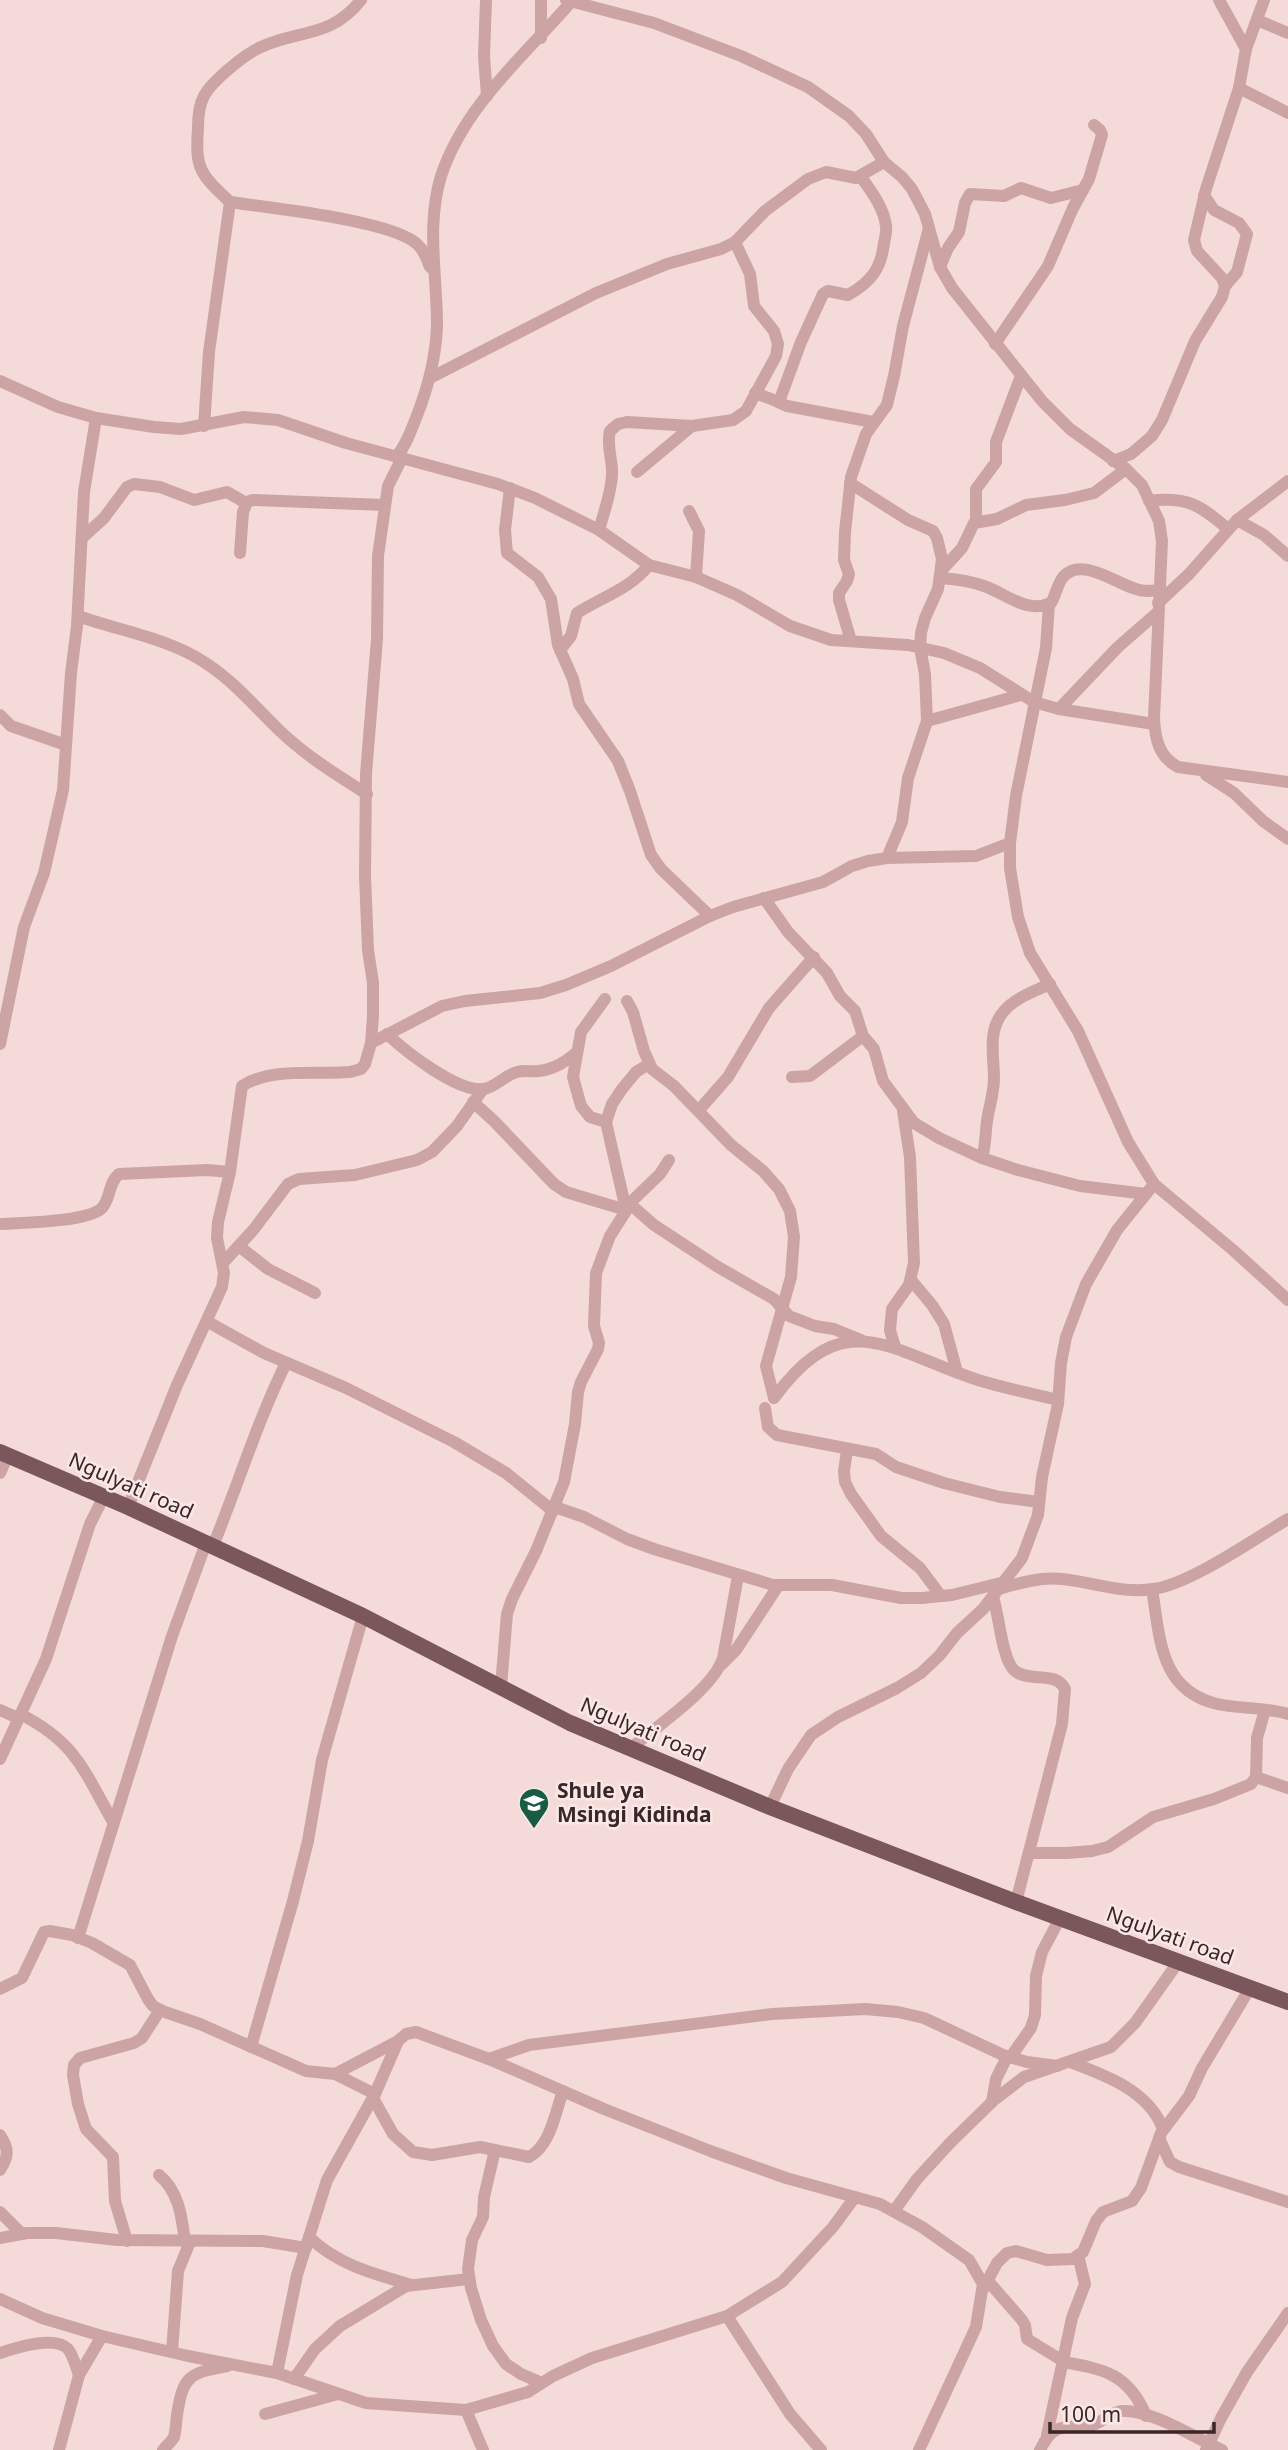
<svg xmlns="http://www.w3.org/2000/svg" width="1288" height="2450" font-family="'Noto Sans',sans-serif">
	<rect width="100%" height="100%" fill="#f4dbd9"/>
	<g fill="none" stroke-linecap="round" stroke-linejoin="round">
		<g stroke="#cda4a4" stroke-width="12">
			<path d="M486 0 484 56 487 96"/>
			<path d="M566 0 654 23 741 56 808 87 849 116 866 134 884 162 902 177 912 189 925 214 940 267 952 288 1042 401 1070 429 1126 469 1142 485 1159 521 1162 541 1154 718C1155 739 1159 757 1178 767L1288 782"/>
			<path d="M1219 0 1246 49"/>
			<path d="M1257 20 1288 33"/>
			<path d="M541 38V0"/>
			<path d="M1239 88 1288 113"/>
			<path d="M1204 195 1214 210 1239 223 1247 234 1237 272 1225 286"/>
			<path d="M230 202C269 208 391 220 417 244 424 250 427 259 430 267"/>
			<path d="M940 267 948 248 959 232 965 203 970 194 1004 196 1021 188 1051 198 1083 190"/>
			<path d="M995 344 1048 266 1073 208 1089 179 1102 135 1100 130 1094 125"/>
			<path d="M430 378 596 293 667 264 721 249 735 242 765 211 808 179 826 172 856 178 884 162"/>
			<path d="M0 381 58 407 96 418 154 427 181 429 244 417 278 420 346 443 498 484 535 498 599 530 649 565 696 577 737 595 790 626 831 640 908 645 944 653 980 668 1034 702 1059 709 1154 724"/>
			<path d="M755 393 779 402 801 342 823 294 828 291 848 295C871 282 881 269 884 243 885 238 887 231 886 226 884 208 871 191 861 177"/>
			<path d="M778 402 787 406 873 422"/>
			<path d="M204 426 209 352 230 202C200 174 195 169 198 128 198 118 199 105 204 96 212 81 245 54 261 47 299 29 330 39 361 0"/>
			<path d="M397 456C406 445 411 431 416 418 428 388 436 357 437 325 437 275 426 225 441 176 464 106 524 56 571 2"/>
			<path d="M1113 461 1131 454 1152 436 1162 420 1195 341 1222 297 1225 286 1222 278 1197 251 1194 240 1206 189 1239 88 1246 49 1264 0"/>
			<path d="M637 472 692 426"/>
			<path d="M850 483 908 520 933 531 937 538 942 559 938 589 925 618 921 633 920 648 925 674 927 721 908 778 902 822 887 858"/>
			<path d="M510 488 505 530 507 553 538 577 551 599 558 645 573 679 579 704 618 761 630 791 651 855 661 869 710 916"/>
			<path d="M1149 501C1187 496 1200 505 1228 529"/>
			<path d="M689 511 699 531 696 577"/>
			<path d="M1237 520 1264 535 1288 556"/>
			<path d="M976 522V489L996 462V442L1021 376"/>
			<path d="M599 530C604 512 611 494 612 475 613 460 606 446 610 431L618 424 627 422 692 426 733 420 746 411 776 356 778 344 774 331 754 306 750 274 735 242"/>
			<path d="M82 538 104 518 127 487 134 484 160 487 194 500 227 492 246 503"/>
			<path d="M240 553 243 512 247 502 253 500 384 505"/>
			<path d="M942 570 962 548 974 523 997 519 1026 505 1065 500 1094 493 1126 469"/>
			<path d="M941 578C955 579 970 581 984 586 1007 594 1026 614 1051 603 1056 595 1057 585 1063 577 1081 556 1115 583 1136 589 1143 592 1150 591 1158 590"/>
			<path d="M1158 603 1189 574 1237 520 1288 481"/>
			<path d="M1049 604 1046 648 1016 796 1010 843V868L1018 917 1030 953 1078 1031 1128 1142 1154 1184 1233 1250 1288 1300"/>
			<path d="M78 616C120 631 167 638 204 662 234 681 255 707 280 731 306 756 337 775 367 794"/>
			<path d="M851 641 839 600V593L847 581 849 574 844 560 845 532 851 477 866 434 887 405 894 376 903 326 929 228"/>
			<path d="M560 650 571 636 577 613C602 597 630 589 649 565"/>
			<path d="M1059 709 1118 647 1158 612"/>
			<path d="M0 715 11 726 66 745"/>
			<path d="M927 721 1021 695"/>
			<path d="M1206 775 1234 793 1263 821 1288 839"/>
			<path d="M764 898 788 932 827 973 840 996 855 1011 863 1036 874 1049 883 1081 914 1123 939 1138 982 1158 1018 1170 1080 1186 1146 1194"/>
			<path d="M605 999 581 1032 573 1077 581 1106 590 1117 606 1122"/>
			<path d="M627 1001 633 1012 644 1051 652 1069 674 1086 731 1145 763 1171 779 1189 790 1211 794 1237 791 1277 766 1366 774 1398"/>
			<path d="M387 1034C405 1051 458 1093 484 1089 496 1087 505 1075 517 1072 524 1070 532 1072 539 1071 555 1069 565 1062 577 1052"/>
			<path d="M371 1043 442 1006 465 1001 540 993 566 985 611 966 710 916 733 907 823 882 852 866 868 861 887 858 976 856 1010 843"/>
			<path d="M0 1044 24 927 44 873 63 790 71 673 77 626 84 492 96 418"/>
			<path d="M792 1077 810 1076 863 1036"/>
			<path d="M473 1102 494 1121 554 1184 566 1192 626 1210 606 1122 612 1104 622 1089 636 1072 649 1064"/>
			<path d="M699 1110 728 1077 769 1008 814 957"/>
			<path d="M982 1158C986 1144 985 1135 987 1121 989 1107 994 1093 994 1078 994 1056 987 1030 1004 1011 1015 998 1035 991 1050 984"/>
			<path d="M630 1204 654 1225 718 1267 774 1299 789 1316 815 1326 834 1329 861 1340"/>
			<path d="M0 1224C21 1223 88 1222 102 1208 111 1198 108 1183 119 1174L207 1170 230 1172"/>
			<path d="M240 1247 268 1269 315 1293"/>
			<path d="M223 1263 254 1229 288 1184 299 1179 355 1175 417 1160 432 1152 457 1126 483 1089"/>
			<path d="M911 1280 932 1305 944 1324 957 1372"/>
			<path d="M208 1322 264 1353 346 1388 454 1442 506 1473 553 1511"/>
			<path d="M895 1347 890 1330 892 1309 909 1285 914 1263 910 1157 903 1111"/>
			<path d="M774 1398C844 1303 888 1350 975 1379 1002 1388 1031 1393 1058 1400"/>
			<path d="M765 1408 768 1427 777 1435 876 1454 896 1467 944 1483 1000 1497 1039 1502"/>
			<path d="M847 1450 844 1471 845 1482 851 1494 881 1536 920 1568 941 1596"/>
			<path d="M0 1473 8 1455"/>
			<path d="M128 1507 177 1385 222 1287 224 1273 217 1238 218 1222 230 1172 242 1086C271 1067 316 1075 350 1072L361 1069 365 1064 371 1043 373 1016V983L368 950 365 876 366 774 377 639 378 556 388 486 402 458"/>
			<path d="M555 1507 584 1517 627 1539 654 1549 773 1585H832L901 1598H922L952 1595 1005 1582"/>
			<path d="M213 1546C238 1485 257 1422 286 1363"/>
			<path d="M999 1589C1019 1583 1040 1577 1062 1579 1093 1582 1122 1594 1154 1589 1192 1583 1254 1539 1288 1519"/>
			<path d="M1152 1589C1160 1637 1159 1690 1217 1704 1240 1709 1265 1707 1288 1714"/>
			<path d="M993 1597C999 1614 1002 1661 1015 1671 1030 1683 1055 1670 1065 1689L1062 1724 1016 1902"/>
			<path d="M722 1664 736 1650 778 1586"/>
			<path d="M501 1686 507 1614 512 1599 536 1551 564 1482 575 1424 578 1392 581 1382 598 1349 599 1343 594 1326 596 1273 610 1236 633 1200 660 1174 669 1160"/>
			<path d="M0 1710 18 1718"/>
			<path d="M20 1714C76 1742 84 1771 113 1822"/>
			<path d="M631 1748C657 1726 713 1689 723 1658L738 1576"/>
			<path d="M0 1759 46 1659 90 1524 104 1496"/>
			<path d="M1256 1777 1288 1788"/>
			<path d="M770 1807 788 1769 811 1735 838 1717 897 1688 921 1673 939 1656 957 1633 983 1609 1022 1558 1038 1515 1042 1477 1058 1404 1061 1363 1066 1337 1086 1284 1117 1230 1154 1184"/>
			<path d="M1030 1853H1067L1092 1851 1108 1847 1153 1817 1214 1799 1251 1784 1256 1777 1257 1738 1265 1710"/>
			<path d="M78 1938 172 1636 206 1543"/>
			<path d="M0 1989 22 1978 44 1932 50 1931 72 1935 92 1943 130 1965 148 1999 153 2006 165 2012 200 2024 306 2071 335 2074 375 2094"/>
			<path d="M251 2047 293 1901 308 1841 322 1760 363 1616"/>
			<path d="M1010 2058 1031 2028 1035 2015 1036 1976 1042 1952 1060 1918"/>
			<path d="M489 2059 529 2045 772 2014 865 2009 898 2012 924 2018 1003 2055 1027 2062 1057 2066"/>
			<path d="M1070 2062C1105 2075 1149 2091 1163 2129"/>
			<path d="M335 2074 398 2041"/>
			<path d="M373 2098 393 2134 413 2152 432 2155 480 2147 529 2157C551 2145 555 2113 563 2091"/>
			<path d="M992 2102 996 2079 1007 2057"/>
			<path d="M0 2135C9 2149 9 2156 0 2170"/>
			<path d="M1159 2138 1170 2162 1179 2167 1288 2202"/>
			<path d="M495 2150 484 2197 483 2217 472 2240 468 2269 471 2288 481 2320 493 2346 506 2364 521 2374 542 2383"/>
			<path d="M159 2175C179 2191 182 2218 185 2242"/>
			<path d="M894 2211 917 2179 950 2143 994 2100 1024 2077 1111 2047 1135 2023 1179 1961"/>
			<path d="M0 2212 22 2234"/>
			<path d="M309 2237C338 2265 374 2274 412 2285"/>
			<path d="M0 2238 27 2233H56L117 2240 263 2241 306 2248"/>
			<path d="M127 2241 115 2201 113 2157 86 2129 78 2104 73 2075 74 2065 80 2058 134 2043 142 2038 160 2010"/>
			<path d="M988 2281 1022 2320 1025 2325 1027 2339 1063 2361"/>
			<path d="M982 2291 997 2263 1007 2253 1016 2251 1047 2260 1073 2259 1083 2252 1096 2221 1103 2212 1132 2201 1141 2188 1161 2133 1189 2096 1202 2068 1250 1988"/>
			<path d="M0 2299 42 2318 102 2336 188 2356 277 2373 366 2403 466 2410 528 2392 553 2376 592 2358 727 2316 782 2282 833 2227 855 2197"/>
			<path d="M727 2316 790 2414 821 2450"/>
			<path d="M172 2352 178 2271 190 2242"/>
			<path d="M0 2353C15 2348 55 2335 68 2349 73 2355 76 2367 79 2375"/>
			<path d="M1063 2362C1104 2369 1129 2374 1146 2416"/>
			<path d="M277 2373 297 2275 327 2180 375 2094 398 2041 406 2034 416 2032 489 2059 604 2109 713 2152 786 2178 880 2204 922 2227 969 2260 983 2284 976 2327 919 2450"/>
			<path d="M294 2379 315 2349 340 2326 406 2286 469 2279"/>
			<path d="M466 2410 483 2450"/>
			<path d="M265 2414 338 2394"/>
			<path d="M1047 2435 1072 2318 1085 2284 1078 2255"/>
			<path d="M59 2450 79 2375 102 2336"/>
			<path d="M163 2450C166 2446 172 2441 174 2437 176 2431 176 2421 177 2415 183 2376 189 2373 227 2366"/>
			<path d="M1040 2450C1053 2423 1062 2428 1088 2426 1101 2425 1109 2412 1122 2411 1151 2409 1195 2438 1222 2450"/>
			<path d="M1206 2450 1221 2418 1247 2372 1288 2313"/>
		</g>
		<path stroke="#7b565a" stroke-width="16" d="M0 1452 128 1507 363 1616 570 1723 770 1807 1016 1902 1288 2002"/>
	</g>
	<defs>
		<g id="school-pin" transform="scale(1.575)"><path d="M0 17L-7.5 6A9.5 9.5 0 1 1 7.5 6Z" fill="#185d43" stroke="#fbe8e6"/><path d="M0-5L7-2L0 1L-7-2ZM-4 1L0 2.5L4 1V4Q0 6-4 4Z" fill="#fff"/></g>
	</defs>
	<g fill-rule="evenodd">
		<use href="#school-pin" x="534" y="1803"/>
	</g>
	<g text-anchor="middle" stroke-width="5" stroke-linejoin="round" paint-order="stroke">
		<g font-size="21" fill="#382628" stroke="#fbe8e6">
			<text transform="translate(131 1486) rotate(24)" y="7">Ngulyati road</text>
			<text transform="translate(643 1730) rotate(23)" y="7">Ngulyati road</text>
			<text transform="translate(1170 1936) rotate(20)" y="7">Ngulyati road</text>
		</g>
		<g font-size="21" font-weight="bold" fill="#382628" stroke="#fbe8e6" text-anchor="start">
			<text x="557" y="1798">Shule ya<tspan x="557" dy="24">Msingi Kidinda</tspan></text>
		</g>
	</g>
	<path d="M1050 2422v10h164v-10" fill="none" stroke="#382628" stroke-width="3.5"/>
	<text x="1060" y="2422" font-size="21" fill="#382628" stroke="#fbe8e6" stroke-width="5" paint-order="stroke">100 m</text>
</svg>
